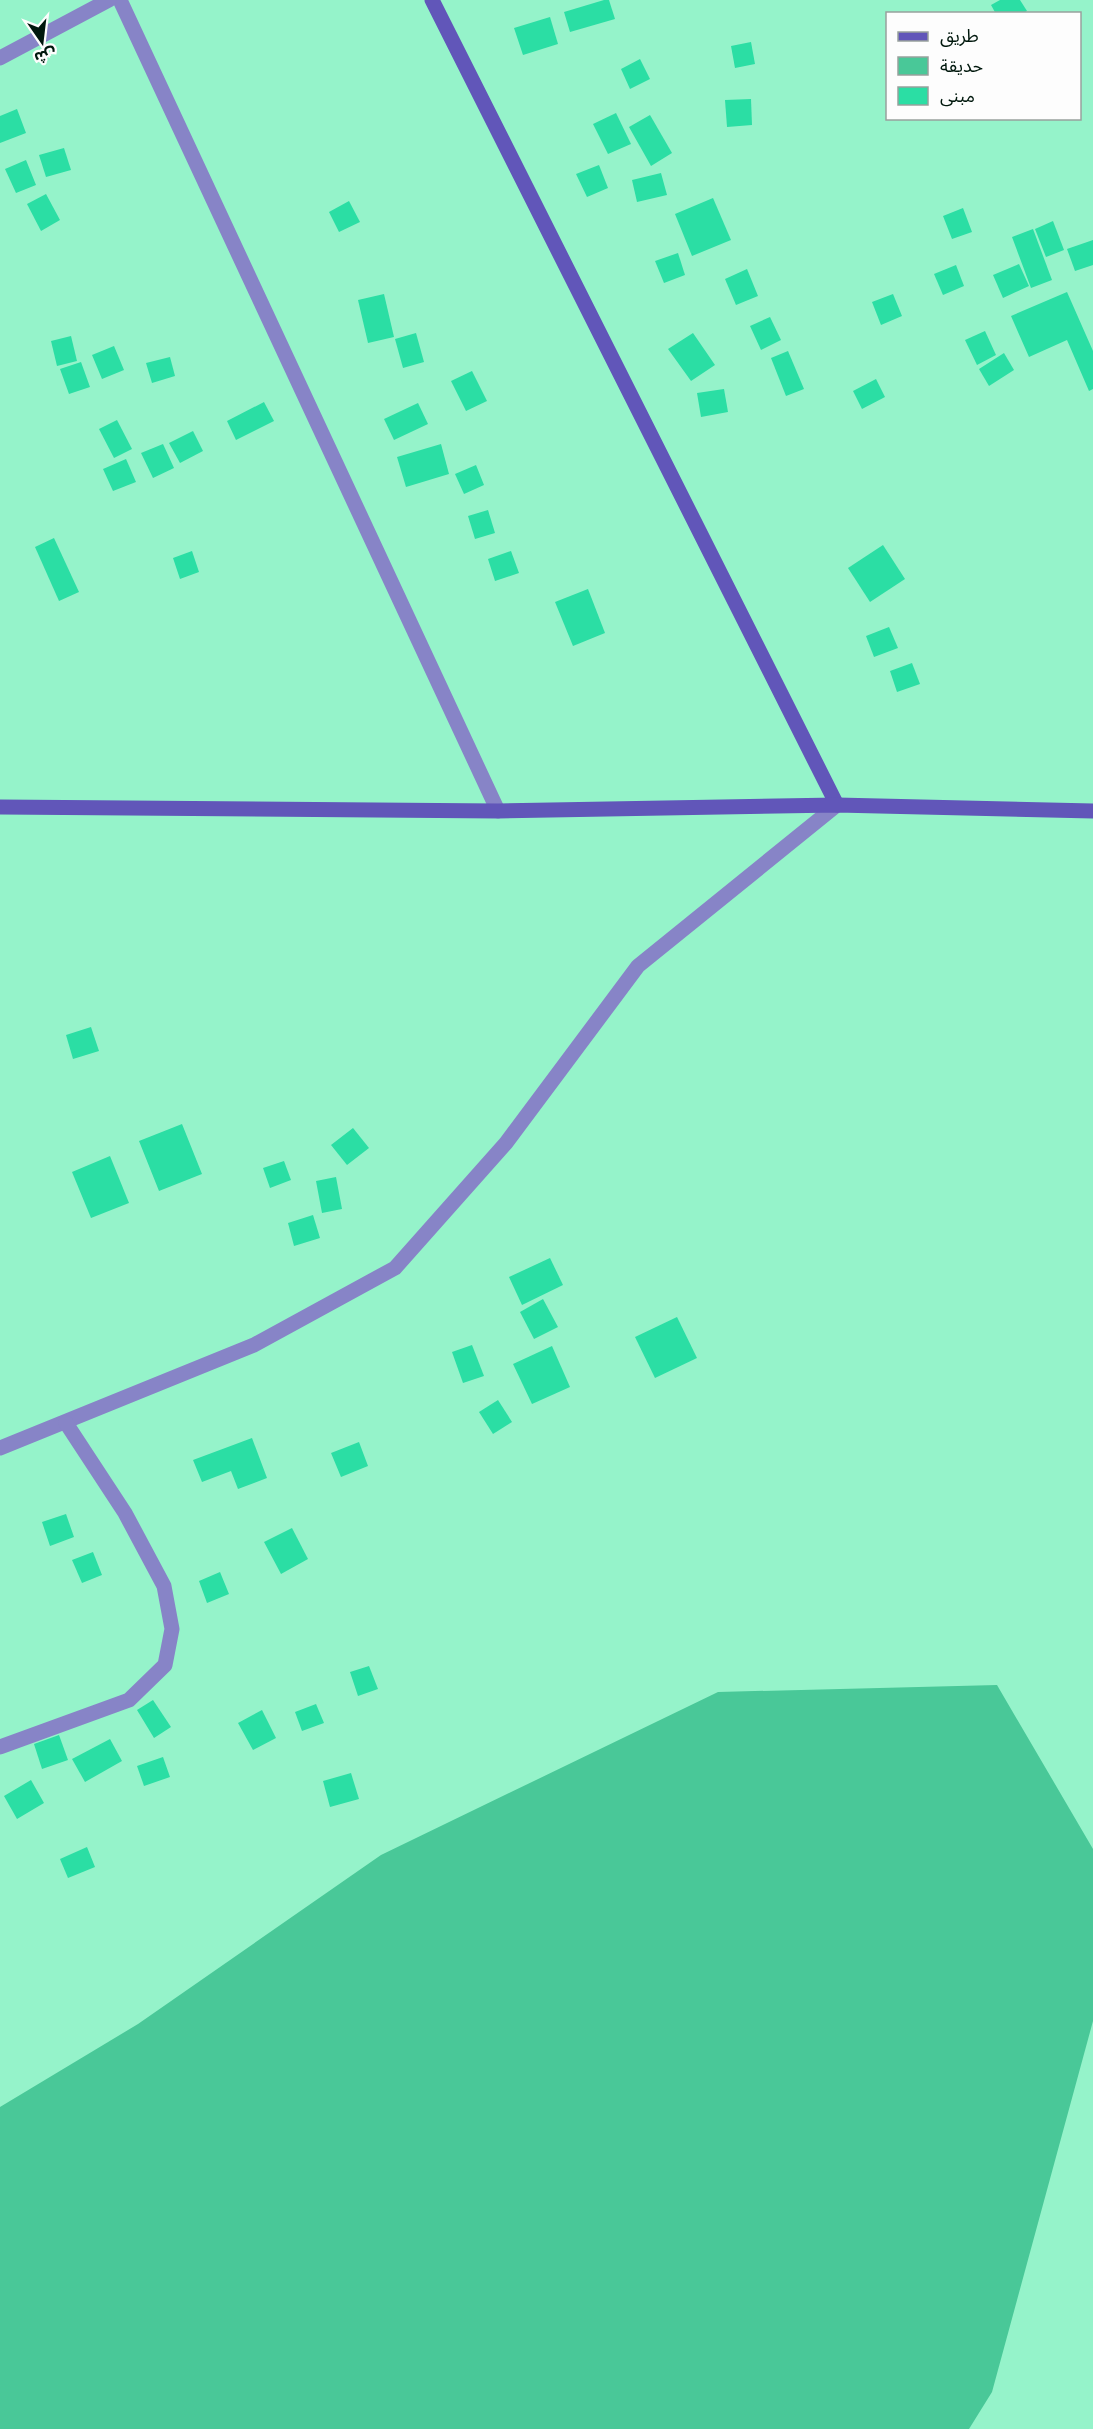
<svg xmlns="http://www.w3.org/2000/svg" width="1093" height="2429" font-family="'IBM Plex Sans','Noto Sans Arabic',sans-serif">
	<rect width="100%" height="100%" fill="#95f3ca"/>
	<path fill="#49c898" d="M997 1685 1093 1849V2021L992 2392 969 2429H0V2107L138 2024 381 1855 718 1692Z"/>
	<g fill="#2bdea4">
		<path d="M604 0H609L615 19 570 32 564 12Z"/>
		<path d="M1000 0H1020L1027 11 1022 14H996L991 5Z"/>
		<path d="M550 17 558 44 523 55 514 28Z"/>
		<path d="M751 42 755 64 735 68 731 46Z"/>
		<path d="M640 59 650 79 630 89 621 69Z"/>
		<path d="M751 99 752 125 727 127 725 100Z"/>
		<path d="M17 109 26 133 0 143V116Z"/>
		<path d="M616 113 631 144 608 154 593 124Z"/>
		<path d="M650 115 672 153 651 166 629 127Z"/>
		<path d="M64 148 71 170 46 177 39 155Z"/>
		<path d="M26 160 36 185 16 193 5 169Z"/>
		<path d="M599 165 608 188 587 197 576 174Z"/>
		<path d="M661 173 667 195 637 202 632 180Z"/>
		<path d="M46 194 60 220 41 231 27 204Z"/>
		<path d="M713 198 731 240 692 256 675 214Z"/>
		<path d="M349 201 360 222 339 232 329 212Z"/>
		<path d="M963 208 972 232 952 239 943 216Z"/>
		<path d="M1053 221 1064 250 1046 257 1035 229Z"/>
		<path d="M1033 229 1052 280 1031 288 1012 237Z"/>
		<path d="M1093 240V265L1075 271 1067 249Z"/>
		<path d="M678 253 685 275 664 283 655 261Z"/>
		<path d="M1019 264 1029 286 1003 298 993 275Z"/>
		<path d="M956 265 964 286 943 295 934 274Z"/>
		<path d="M747 269 758 296 736 305 725 279Z"/>
		<path d="M1067 292 1093 351V389L1089 391 1067 340 1029 357 1011 316Z"/>
		<path d="M384 294 394 337 368 343 358 300Z"/>
		<path d="M893 294 902 316 881 325 872 302Z"/>
		<path d="M770 317 781 340 761 350 750 326Z"/>
		<path d="M985 331 996 355 977 365 965 340Z"/>
		<path d="M416 333 424 362 403 368 395 339Z"/>
		<path d="M693 333 715 365 691 381 668 349Z"/>
		<path d="M71 336 77 361 57 366 51 341Z"/>
		<path d="M114 346 124 370 102 379 92 355Z"/>
		<path d="M788 351 804 389 786 396 771 358Z"/>
		<path d="M1004 353 1014 370 989 386 979 369Z"/>
		<path d="M170 357 175 376 152 383 146 363Z"/>
		<path d="M81 362 90 387 69 394 60 369Z"/>
		<path d="M472 371 487 401 466 411 451 381Z"/>
		<path d="M876 379 885 397 862 409 853 391Z"/>
		<path d="M724 389 728 412 701 417 697 393Z"/>
		<path d="M264 402 274 421 236 440 227 421Z"/>
		<path d="M418 403 428 424 394 440 384 419Z"/>
		<path d="M117 420 132 449 114 458 99 429Z"/>
		<path d="M193 431 203 451 180 463 169 443Z"/>
		<path d="M163 444 174 468 153 478 141 453Z"/>
		<path d="M441 444 449 474 406 487 397 457Z"/>
		<path d="M126 459 136 482 113 491 103 469Z"/>
		<path d="M476 465 484 485 464 494 455 474Z"/>
		<path d="M488 510 495 533 475 539 468 516Z"/>
		<path d="M54 538 79 592 59 601 35 547Z"/>
		<path d="M883 545 905 579 870 602 848 568Z"/>
		<path d="M192 551 199 572 180 579 173 558Z"/>
		<path d="M511 551 519 573 495 581 488 559Z"/>
		<path d="M588 589 605 633 573 646 555 602Z"/>
		<path d="M889 627 898 648 874 657 866 636Z"/>
		<path d="M912 663 920 684 897 692 890 671Z"/>
		<path d="M91 1027 99 1051 73 1059 66 1035Z"/>
		<path d="M182 1124 202 1174 159 1191 139 1141Z"/>
		<path d="M353 1128 369 1148 347 1165 331 1145Z"/>
		<path d="M110 1156 129 1203 91 1218 72 1172Z"/>
		<path d="M284 1161 291 1180 270 1188 263 1168Z"/>
		<path d="M336 1177 342 1209 322 1213 316 1181Z"/>
		<path d="M313 1215 320 1238 294 1246 288 1223Z"/>
		<path d="M550 1258 563 1285 522 1305 509 1277Z"/>
		<path d="M543 1299 558 1327 534 1339 520 1312Z"/>
		<path d="M677 1317 697 1358 655 1378 635 1337Z"/>
		<path d="M472 1345 484 1376 463 1383 452 1352Z"/>
		<path d="M552 1346 570 1387 532 1404 513 1364Z"/>
		<path d="M498 1400 512 1422 493 1434 479 1412Z"/>
		<path d="M252 1438 267 1478 238 1489 231 1471 202 1482 193 1460Z"/>
		<path d="M359 1442 368 1466 341 1477 331 1453Z"/>
		<path d="M66 1514 74 1537 50 1546 42 1522Z"/>
		<path d="M292 1528 308 1559 281 1574 264 1542Z"/>
		<path d="M93 1552 102 1575 82 1583 72 1560Z"/>
		<path d="M220 1572 229 1594 207 1603 199 1581Z"/>
		<path d="M369 1666 378 1689 358 1696 350 1672Z"/>
		<path d="M153 1700 171 1727 154 1738 137 1710Z"/>
		<path d="M316 1704 324 1723 302 1731 295 1712Z"/>
		<path d="M262 1710 276 1738 253 1750 238 1723Z"/>
		<path d="M59 1735 68 1760 42 1769 34 1744Z"/>
		<path d="M110 1739 122 1761 85 1782 72 1759Z"/>
		<path d="M163 1757 170 1777 144 1786 137 1766Z"/>
		<path d="M351 1773 359 1799 330 1807 323 1781Z"/>
		<path d="M31 1780 44 1803 17 1819 4 1796Z"/>
		<path d="M87 1847 95 1867 68 1878 60 1859Z"/>
	</g>
	<g fill="none" stroke-linecap="round" stroke-linejoin="round">
		<g stroke="#8784c7" stroke-width="15">
			<path d="M120 0 498 811"/>
			<path d="M0 58 109 0"/>
			<path d="M0 1448 254 1345 395 1268 506 1143 638 966 837 805"/>
			<path d="M0 1747 129 1700 165 1665 172 1629 164 1586 125 1513 66 1423"/>
		</g>
		<g stroke="#6156b9" stroke-width="15">
			<path d="M432 0 837 805"/>
			<path d="M0 807 498 811 837 805 1093 811"/>
		</g>
	</g>
	<rect x="886" y="12" width="195" height="108" fill="#fdfdfd" stroke="#98a19d" stroke-width="1.5"/>
	<rect x="898" y="32" width="30" height="9" fill="#6156b9" stroke="#98a19d" stroke-width="1.5"/>
	<text x="940" y="42" font-size="18" fill="#00180d">طريق</text>
	<rect x="898" y="57" width="30" height="18" fill="#49c898" stroke="#98a19d" stroke-width="1.5"/>
	<text x="940" y="72" font-size="18" fill="#00180d">حديقة</text>
	<rect x="898" y="87" width="30" height="18" fill="#2bdea4" stroke="#98a19d" stroke-width="1.5"/>
	<text x="940" y="102" font-size="18" fill="#00180d">مبنى</text>
	<g transform="translate(42 42) rotate(166)" stroke="#fdfdfd" stroke-width="4.5" paint-order="stroke">
	<path d="M0-4.5L10 22L0 15L-10 22Z" fill="#00180d"/>
	<text y="-9" font-size="16" font-weight="bold" text-anchor="middle" fill="#00180d">ش</text>
	</g>
</svg>
